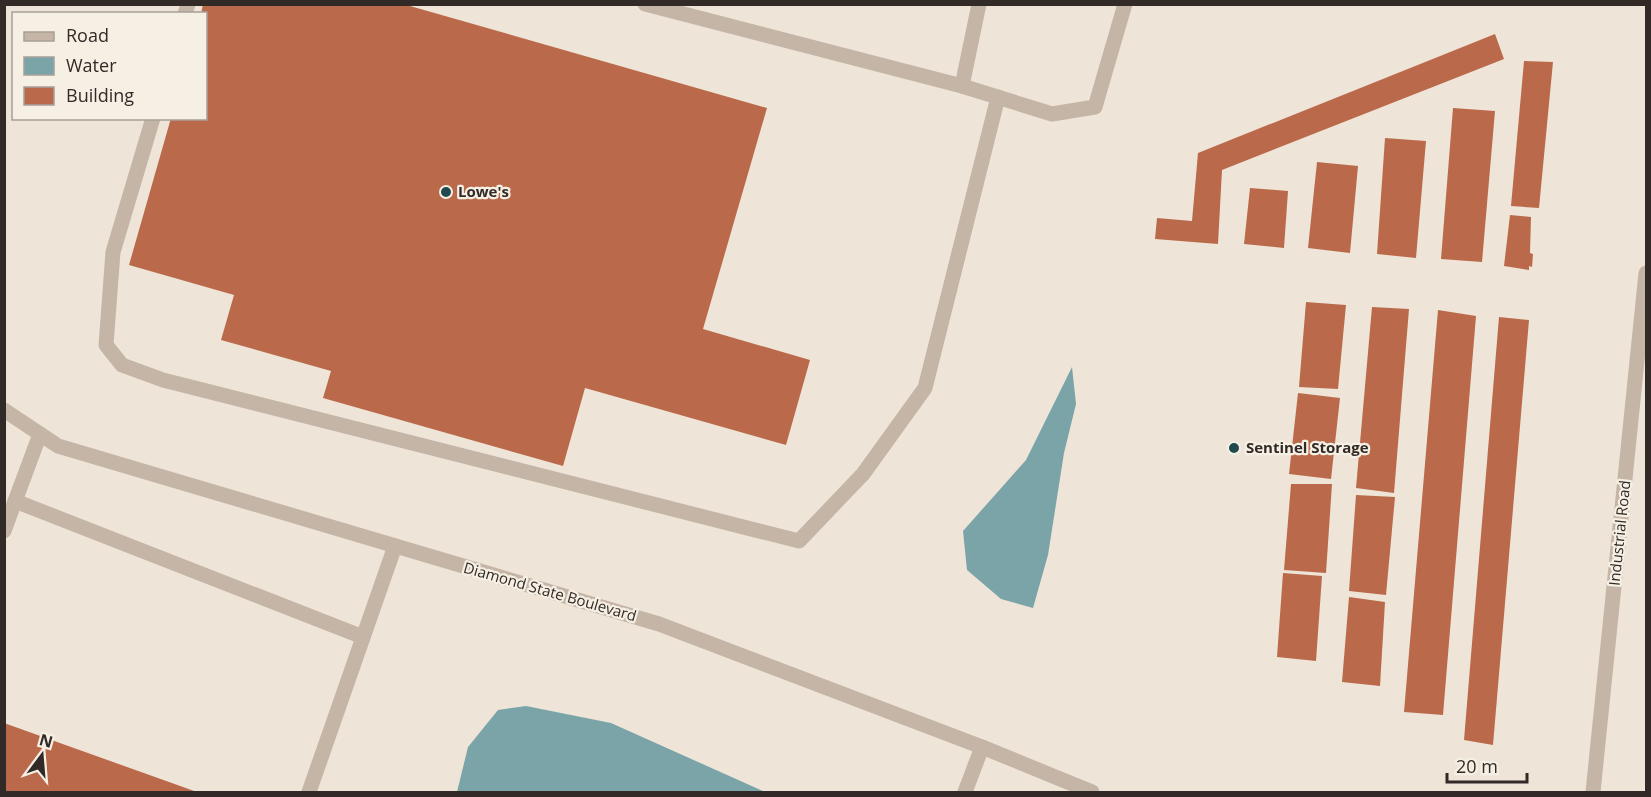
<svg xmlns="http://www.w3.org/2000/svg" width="1651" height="797" font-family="'Open Sans',sans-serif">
	<rect width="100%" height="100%" fill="#eee5d8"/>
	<g fill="#7aa4a8">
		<path d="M1072 367 1076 404 1064 453 1048 555 1033 608 1001 599 967 570 963 531 1026 460Z"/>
		<path d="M526 706 611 723 765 792H457L468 747 498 710Z"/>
	</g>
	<g fill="#ba6a4a">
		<path d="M203 4H403L767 108 703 329 810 360 786 445 585 388 563 466 323 398 331 371 221 340 234 295 129 265 171 118H206V14H201Z"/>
		<path d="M1495 34 1504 59 1222 170 1218 244 1155 239 1157 218 1192 221 1198 153Z"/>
		<path d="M1524 61 1553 62 1539 208 1511 206Z"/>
		<path d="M1453 108 1495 111 1482 262 1441 259Z"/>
		<path d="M1385 138 1426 141 1416 258 1377 254Z"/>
		<path d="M1317 162 1358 166 1350 253 1308 248Z"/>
		<path d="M1250 188 1288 191 1284 248 1244 244Z"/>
		<path d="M1510 215 1531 217 1530 253 1533 254 1532 267 1529 266V270L1504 266Z"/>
		<path d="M1306 302 1346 305 1338 389 1299 387Z"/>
		<path d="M1372 307 1409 309 1394 493 1356 488Z"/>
		<path d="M1438 310 1476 316 1443 715 1404 712Z"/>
		<path d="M1499 317 1529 320 1493 745 1464 740Z"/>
		<path d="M1298 393 1340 398 1331 479 1289 474Z"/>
		<path d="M1291 484H1332L1326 573 1284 570Z"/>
		<path d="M1356 495 1395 497 1386 595 1349 591Z"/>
		<path d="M1283 573 1322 576 1316 661 1277 657Z"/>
		<path d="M1349 597 1385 602 1380 686 1342 682Z"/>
		<path d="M4 723 197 792H4Z"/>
	</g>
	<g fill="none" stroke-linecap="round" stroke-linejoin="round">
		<g stroke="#c5b5a6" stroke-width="15">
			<path d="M645 4 962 86 1052 114 1095 107 1125 4"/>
			<path d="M185 14 188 4"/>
			<path d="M962 86 979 4"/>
			<path d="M153 118 113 252 106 345 122 365 163 380 799 541 863 474 925 388 998 97"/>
			<path d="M4 410 58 446 659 624 982 747 1092 792"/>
			<path d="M15 501 363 637"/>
			<path d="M4 531 40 434"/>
			<path d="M309 792 395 546"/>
			<path d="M965 792 982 747"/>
			<path d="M1593 792 1646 273"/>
		</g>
	</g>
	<g fill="#204a4e" stroke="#f6efe4" stroke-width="2">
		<circle cx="446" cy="192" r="6"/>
		<circle cx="1234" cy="448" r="6"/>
	</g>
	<g text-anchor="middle" stroke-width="4.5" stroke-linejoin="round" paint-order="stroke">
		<g font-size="15" font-weight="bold" fill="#312a26" stroke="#f6efe4" text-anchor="start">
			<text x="458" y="197">Lowe's</text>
			<text x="1246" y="453">Sentinel Storage</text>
		</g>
		<g font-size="15" fill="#312a26" stroke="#f6efe4">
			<text transform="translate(1620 533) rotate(-84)" y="5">Industrial Road</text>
			<text transform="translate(550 592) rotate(16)" y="5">Diamond State Boulevard</text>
		</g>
	</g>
	<rect width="1651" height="797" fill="none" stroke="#312a26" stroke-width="12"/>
	<rect x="12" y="12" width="195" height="108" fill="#f6efe4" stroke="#a7a098" stroke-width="1.5"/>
	<rect x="24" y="32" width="30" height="9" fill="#c5b5a6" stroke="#a7a098" stroke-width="1.5"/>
	<text x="66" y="42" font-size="18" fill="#312a26">Road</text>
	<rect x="24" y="57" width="30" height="18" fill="#7aa4a8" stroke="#a7a098" stroke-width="1.5"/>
	<text x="66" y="72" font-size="18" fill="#312a26">Water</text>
	<rect x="24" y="87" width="30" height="18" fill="#ba6a4a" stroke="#a7a098" stroke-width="1.5"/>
	<text x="66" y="102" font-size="18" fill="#312a26">Building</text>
	<g transform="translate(42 755) rotate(16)" stroke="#f6efe4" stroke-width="4.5" paint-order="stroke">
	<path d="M0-4.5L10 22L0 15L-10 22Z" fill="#312a26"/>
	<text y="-9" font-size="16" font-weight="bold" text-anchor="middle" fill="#312a26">N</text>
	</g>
	<path d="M1447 773v9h80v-9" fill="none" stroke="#312a26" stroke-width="3"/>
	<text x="1456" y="773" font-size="18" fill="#312a26" stroke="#f6efe4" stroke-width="4.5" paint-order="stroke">20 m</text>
</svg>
